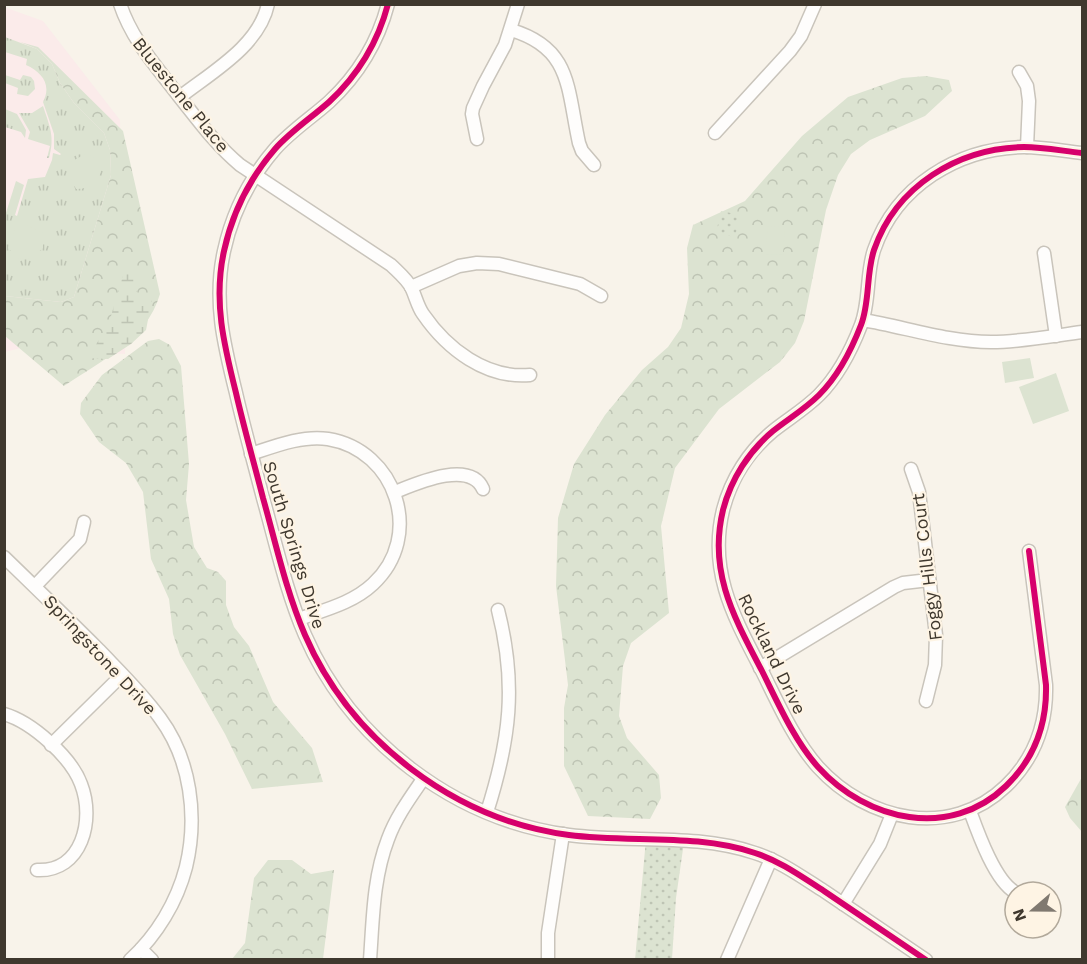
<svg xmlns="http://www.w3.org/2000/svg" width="1087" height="964" font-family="'Work Sans',sans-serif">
	<defs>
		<pattern id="grass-tufts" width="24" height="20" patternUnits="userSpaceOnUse" patternTransform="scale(1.5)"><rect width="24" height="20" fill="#dce3d1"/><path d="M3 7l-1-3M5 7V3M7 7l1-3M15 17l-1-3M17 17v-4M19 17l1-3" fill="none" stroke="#bec4b4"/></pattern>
		<pattern id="forest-crowns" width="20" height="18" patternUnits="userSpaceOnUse" patternTransform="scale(1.5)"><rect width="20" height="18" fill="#dce3d1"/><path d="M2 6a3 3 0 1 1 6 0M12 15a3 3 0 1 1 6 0" fill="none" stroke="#bec4b4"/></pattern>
		<pattern id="wetland-marsh" width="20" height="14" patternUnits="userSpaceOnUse" patternTransform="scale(1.5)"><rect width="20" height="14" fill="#dce3d1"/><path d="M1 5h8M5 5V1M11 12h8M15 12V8" fill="none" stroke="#bec4b4"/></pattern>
		<pattern id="park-dots" width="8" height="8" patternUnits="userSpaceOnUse" patternTransform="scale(1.5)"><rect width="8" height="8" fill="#dce3d1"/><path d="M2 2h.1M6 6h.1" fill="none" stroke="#bec4b4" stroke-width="1.8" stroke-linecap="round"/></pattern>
	</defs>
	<rect width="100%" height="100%" fill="#f8f3ea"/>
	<path fill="#fbebea" d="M4 7 43 21 120 120 125 354 25 347 5 352Z"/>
	<g fill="url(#grass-tufts)">
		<path d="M5 37 37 49 52 64 60 83 74 103 104 133 110 150 111 175 74 297 61 302 5 296V216L16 181 24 185 15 215 17 216 28 179 45 177 52 160 53 153 60 155 61 154 54 149V134L43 102C52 85 42 72 26 65L27 59 5 52Z"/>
		<path d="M5 75 20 80 23 75 31 77 34 81 35 89 28 96 17 94 18 88 5 83Z"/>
		<path d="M43 106C50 127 55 137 49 158H47L50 146 28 139 30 132 19 113H32Z"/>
		<path d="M5 109 17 114 26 130 25 138 21 132 5 127Z"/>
	</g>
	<g fill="url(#forest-crowns)">
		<path d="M20 42 38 47 123 131 160 294C146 341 102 360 64 386L5 336V296L61 302 74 297 111 175 110 150 104 133 74 103 60 83 52 64 37 49Z"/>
		<path d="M926 76 949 80 952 91 925 116 870 140 851 154 838 175 826 210 804 321 795 343 780 362 719 409 675 468 661 526 669 613 631 643 623 666 619 716 627 738 659 775 661 798 650 819 588 816 564 766V708L568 685 556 586 558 518 574 464 605 415 642 370 668 347 681 328 689 294 687 248 693 225 745 201 802 136 848 97 902 78Z"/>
		<path d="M159 339 170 345 181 366 189 464 186 500 194 547 207 568 218 572 226 581V605L234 627 249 646 273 702 312 748 323 782 252 789 225 734 180 655 173 634 169 599 151 559 143 492 126 463 99 442 80 414 81 403 102 375 148 341Z"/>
		<path d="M1082 777V832L1070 818 1065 807Z"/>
		<path d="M268 860H292L311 874 334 870 323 959H232L245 943 254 878Z"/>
	</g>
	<path fill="url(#wetland-marsh)" d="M127 261H132L134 287 140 297 153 294 146 330 131 344 108 359 88 358 109 323Z"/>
	<g fill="url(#park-dots)">
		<path d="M721 211 740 215 735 237 716 233Z"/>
		<path d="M646 839 684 842 676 898 672 959 635 960Z"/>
	</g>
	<g fill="#dce3d1">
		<path d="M87 153 96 159 101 171C97 184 89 189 76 189L66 170 61 167 62 163H69Z"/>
		<path d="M19 219 24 224 43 233V248L31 259 18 258 8 248 15 229 14 225 15 221Z"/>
		<path d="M768 226 785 227 783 255 765 254Z"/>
		<path d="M1030 358 1034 378 1005 383 1002 362Z"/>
		<path d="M1056 373 1069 411 1033 424 1019 387Z"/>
	</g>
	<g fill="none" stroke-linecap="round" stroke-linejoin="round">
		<g stroke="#c9c4bb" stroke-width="15">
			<g id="minor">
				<path d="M120 4C132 40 156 66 178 95 198 120 215 144 240 165L391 265C398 272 408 280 412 289 416 298 418 307 423 314 447 349 486 379 530 375"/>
				<path d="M388 4C378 42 357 76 329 102 311 118 291 131 275 149 250 178 232 214 224 251 213 301 224 345 236 393 244 428 254 463 263 498 276 544 286 591 305 635 351 741 455 820 569 835 630 843 696 833 755 853 780 861 802 877 824 891 858 914 892 937 926 960"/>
				<path d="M511 30C572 48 567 89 579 143L582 151 594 165"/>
				<path d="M1019 72 1027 86 1029 101 1027 147"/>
				<path d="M180 97C212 72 259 46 268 4"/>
				<path d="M715 133 790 51 801 36 815 4"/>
				<path d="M477 139 472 114 473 108 483 86 505 45 518 4"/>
				<path d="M1044 253 1056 336"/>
				<path d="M411 287 459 266 477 263 499 264 580 284 601 296"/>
				<path d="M863 320C905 327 948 342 991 342 1021 342 1052 336 1082 332"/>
				<path d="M251 454C275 446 303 435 328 439 396 450 425 536 373 584 353 603 324 610 299 619"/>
				<path d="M911 469 919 492 936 635 935 665 926 701"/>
				<path d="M395 492C415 484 470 459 483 489"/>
				<path d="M1029 551 1046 685C1047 724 1034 759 1006 786 950 840 867 821 818 767 794 740 778 703 762 671 734 617 708 572 723 510 731 479 749 451 773 431 788 419 805 409 819 395 839 375 851 351 861 325 870 302 866 274 874 250 896 186 958 148 1024 147 1043 147 1063 151 1082 153"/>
				<path d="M4 557C36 588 68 619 99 650 120 672 142 693 160 718 191 760 198 817 186 867 177 902 157 935 130 960"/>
				<path d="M35 586 80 539 84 522"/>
				<path d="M760 668 894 587 903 583 929 580"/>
				<path d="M4 714C32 722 71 757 81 784 95 820 82 872 37 870"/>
				<path d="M51 745 122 675"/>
				<path d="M970 811C978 833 995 881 1015 892"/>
				<path d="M487 812C510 740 517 684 498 610"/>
				<path d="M843 904 880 844 892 814"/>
				<path d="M141 949 152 960"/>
				<path d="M370 960C373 919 373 878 388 839 396 817 410 798 423 779"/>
				<path d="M548 960V933L563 834"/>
				<path d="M727 960 771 859"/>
			</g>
		</g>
		<use href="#minor" stroke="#fefdfc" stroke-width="12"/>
		<g stroke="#fef4e4" stroke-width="10">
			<g id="cycleway">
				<path d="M388 4C378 42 357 76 329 102 311 118 291 131 275 149 250 178 232 214 224 251 213 301 224 345 236 393 244 428 254 463 263 498 276 544 286 591 305 635 351 741 455 820 569 835 630 843 696 833 755 853 780 861 802 877 824 891 858 914 892 937 926 960"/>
				<path d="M1029 551 1046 685C1047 724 1034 759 1006 786 950 840 867 821 818 767 794 740 778 703 762 671 734 617 708 572 723 510 731 479 749 451 773 431 788 419 805 409 819 395 839 375 851 351 861 325 870 302 866 274 874 250 896 186 958 148 1024 147 1043 147 1063 151 1082 153"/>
			</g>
		</g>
		<use href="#cycleway" stroke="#d6006c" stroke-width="6"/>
	</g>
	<g text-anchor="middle" stroke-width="4.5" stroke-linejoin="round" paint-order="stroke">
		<g font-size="18" fill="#3f382e" stroke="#fef4e4">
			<text transform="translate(181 95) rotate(51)" y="6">Bluestone Place</text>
			<text transform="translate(294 545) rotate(73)" y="6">South Springs Drive</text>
			<text transform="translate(927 567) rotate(-97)" y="6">Foggy Hills Court</text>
			<text transform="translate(772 654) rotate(64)" y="6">Rockland Drive</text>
			<text transform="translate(100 655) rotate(47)" y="6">Springstone Drive</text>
		</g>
	</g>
	<rect width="1087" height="964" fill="none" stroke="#3f382e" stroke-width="12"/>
	<g transform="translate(1033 910) rotate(250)"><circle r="28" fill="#fef4e4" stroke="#b2a99b" stroke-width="1.5"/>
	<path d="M0-4.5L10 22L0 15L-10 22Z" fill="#807970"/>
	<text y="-9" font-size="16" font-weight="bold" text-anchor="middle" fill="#3f382e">N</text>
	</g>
</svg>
